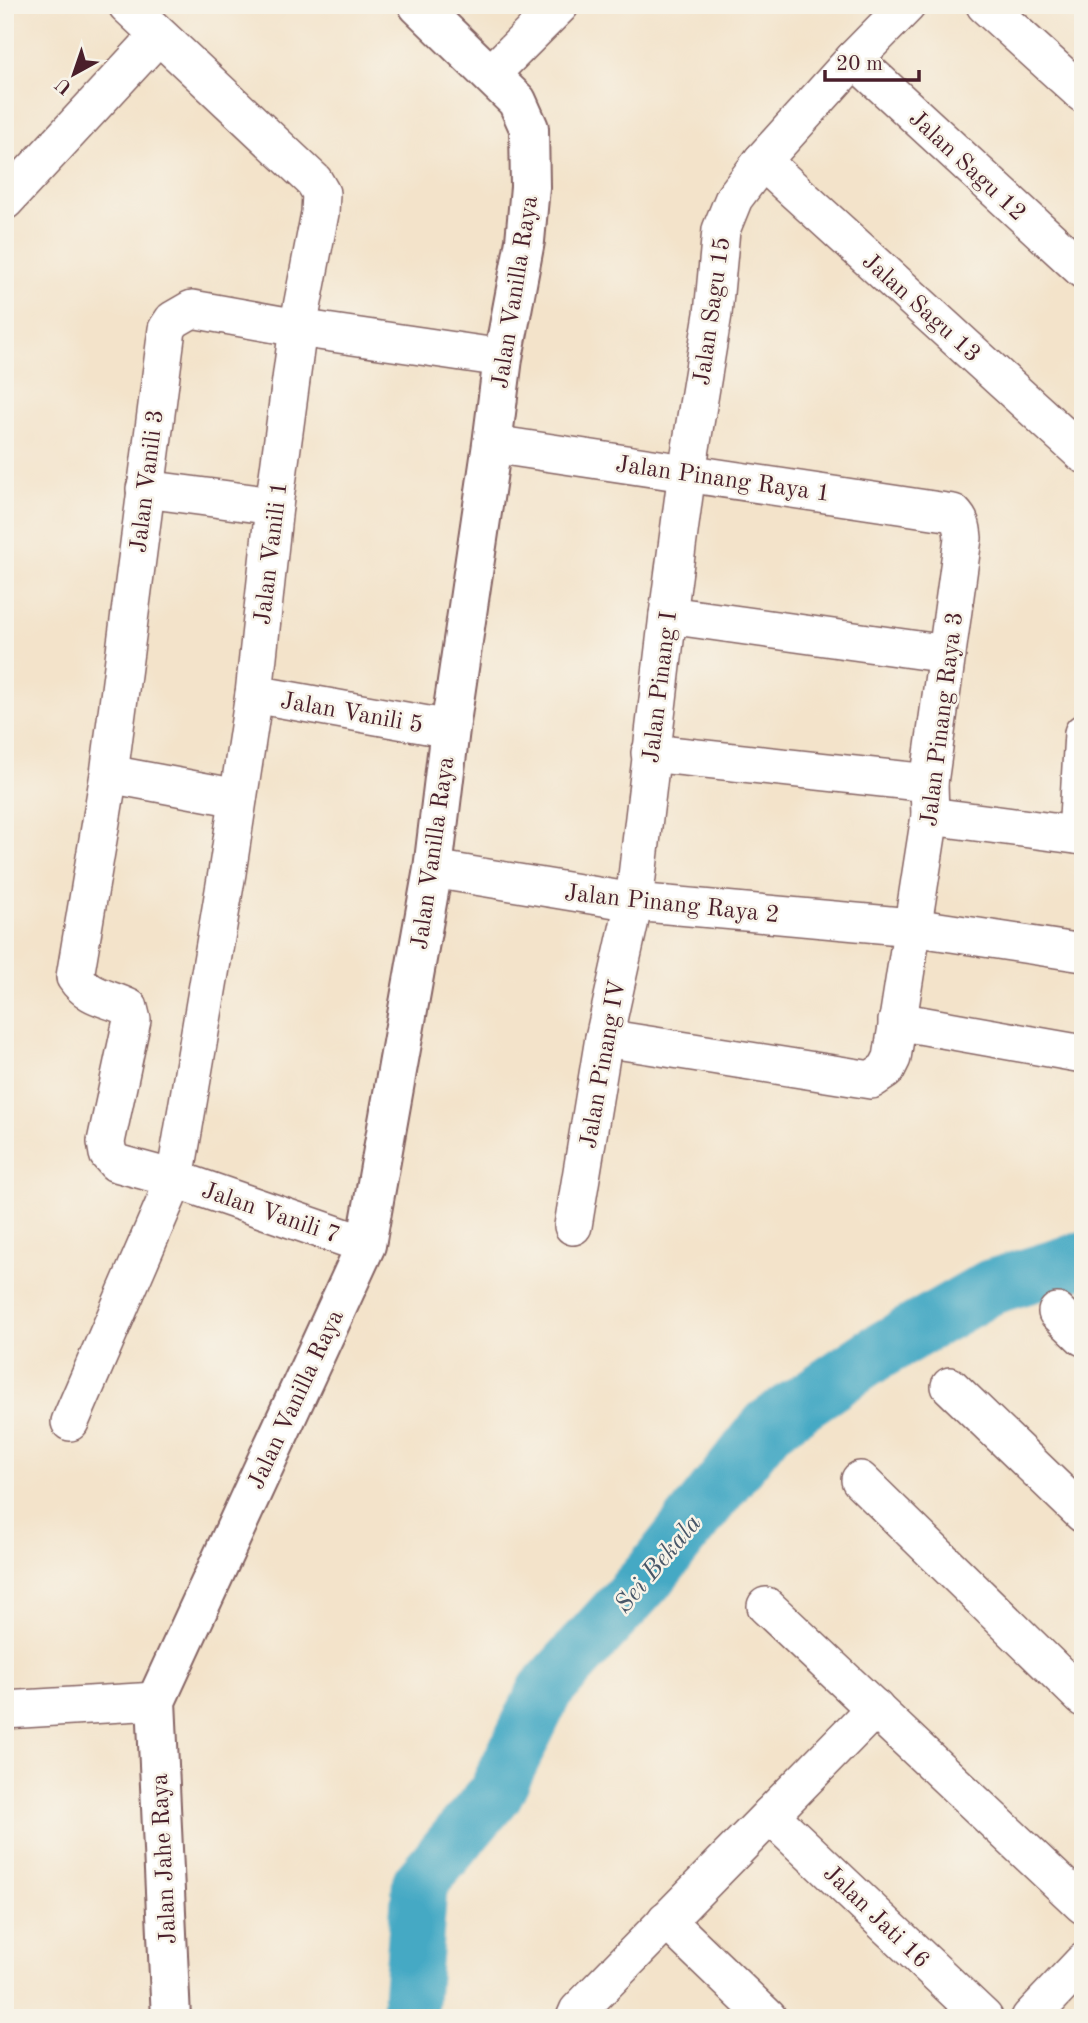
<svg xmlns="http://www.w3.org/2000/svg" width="1088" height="2023" font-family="'Old Standard TT',serif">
	<rect width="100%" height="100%" fill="#f7f3e8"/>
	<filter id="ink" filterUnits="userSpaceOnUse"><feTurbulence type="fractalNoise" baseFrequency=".0143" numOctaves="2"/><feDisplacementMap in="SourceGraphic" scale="14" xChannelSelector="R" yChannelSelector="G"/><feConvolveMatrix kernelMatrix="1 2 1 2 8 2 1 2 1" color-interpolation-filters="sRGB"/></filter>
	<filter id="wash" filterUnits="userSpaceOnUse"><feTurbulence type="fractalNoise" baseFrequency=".00686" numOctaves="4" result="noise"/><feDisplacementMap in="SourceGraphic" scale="28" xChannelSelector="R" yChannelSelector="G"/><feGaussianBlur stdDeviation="1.57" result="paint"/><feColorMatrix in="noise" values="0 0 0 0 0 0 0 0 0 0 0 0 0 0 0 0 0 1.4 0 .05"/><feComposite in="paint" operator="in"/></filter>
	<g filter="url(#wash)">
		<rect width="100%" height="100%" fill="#f3e3ca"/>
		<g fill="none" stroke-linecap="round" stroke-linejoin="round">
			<path stroke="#45a9c4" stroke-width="56" d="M409 2018 420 1883 495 1794 545 1691 651 1574 768 1426 873 1355 991 1287 1083 1259"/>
		</g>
	</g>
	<g filter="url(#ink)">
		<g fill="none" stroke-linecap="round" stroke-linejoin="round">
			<g stroke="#856463" stroke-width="40">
				<g id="minor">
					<path d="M985 5 1083 94"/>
					<path d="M854 59 1083 270"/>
					<path d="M491 74 560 5"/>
					<path d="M762 161 1083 454"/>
					<path d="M5 201 158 36"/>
					<path d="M492 444 953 513C961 521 962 527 963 538L929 783 930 816 892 1058 886 1070 871 1080 604 1038"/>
					<path d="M145 489 274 506"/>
					<path d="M668 615 947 654"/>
					<path d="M254 694 450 729"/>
					<path d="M650 753 929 783"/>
					<path d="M109 774 238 798"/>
					<path d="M930 816 1083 836"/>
					<path d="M1077 835 1083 733"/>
					<path d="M433 869 634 902 912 927 1083 953"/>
					<path d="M897 1021 1083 1054"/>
					<path d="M573 1226 604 1038 634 902 668 615 687 472 713 314 721 230 734 198 762 161 854 59 907 5"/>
					<path d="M366 1245 175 1179 116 1163 108 1154 106 1142 132 1020 129 1008C108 997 90 999 75 977L109 774 167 329 173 320 192 309 298 328 503 358"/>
					<path d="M1057 1312 1083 1337"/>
					<path d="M950 1386 1083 1514"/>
					<path d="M70 1422 175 1179 227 873 254 694 274 506 298 328 320 213 321 193 314 181 127 5"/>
					<path d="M860 1480 1083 1698"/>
					<path d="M766 1606 1083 1905"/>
					<path d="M5 1710 156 1701"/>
					<path d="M770 1815 984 2018"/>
					<path d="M666 1920 768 2018"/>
					<path d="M575 2018 578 2011 875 1708"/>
					<path d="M1030 2018 1083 1962"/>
				</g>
			</g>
			<g stroke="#856463" stroke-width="42">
				<path id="tertiary" d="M171 2018 156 1701 366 1245 433 869 450 729 492 444 503 358 525 241 530 187 529 128 517 101 418 5"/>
			</g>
			<use href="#minor" stroke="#fff" stroke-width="37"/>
			<use href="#tertiary" stroke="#fff" stroke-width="38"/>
		</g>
	</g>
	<g text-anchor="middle" stroke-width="5" stroke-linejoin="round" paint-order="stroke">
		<g font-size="24" fill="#4a1f2b" stroke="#f7f3e8">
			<text transform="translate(968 165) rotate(43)" y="8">Jalan Sagu 12</text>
			<text transform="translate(514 292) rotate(-81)" y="8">Jalan Vanilla Raya</text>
			<text transform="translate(922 307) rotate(42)" y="8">Jalan Sagu 13</text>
			<text transform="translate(711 311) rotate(-82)" y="8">Jalan Sagu 15</text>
			<text transform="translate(723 478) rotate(8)" y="8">Jalan Pinang Raya 1</text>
			<text transform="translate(146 481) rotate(-83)" y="8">Jalan Vanili 3</text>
			<text transform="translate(270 553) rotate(-83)" y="8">Jalan Vanili 1</text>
			<text transform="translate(659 687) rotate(-83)" y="8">Jalan Pinang I</text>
			<text transform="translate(352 712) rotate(10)" y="8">Jalan Vanili 5</text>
			<text transform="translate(941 719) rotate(-83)" y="8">Jalan Pinang Raya 3</text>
			<text transform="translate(432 853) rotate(-82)" y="8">Jalan Vanilla Raya</text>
			<text transform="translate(672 903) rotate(6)" y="8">Jalan Pinang Raya 2</text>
			<text transform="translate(602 1064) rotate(-80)" y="8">Jalan Pinang IV</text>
			<text transform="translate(271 1212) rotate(19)" y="8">Jalan Vanili 7</text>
			<text transform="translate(295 1399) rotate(-65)" y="8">Jalan Vanilla Raya</text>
			<text transform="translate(163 1859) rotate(-93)" y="8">Jalan Jahe Raya</text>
			<text transform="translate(877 1916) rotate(44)" y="8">Jalan Jati 16</text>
		</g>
		<g font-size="26" font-style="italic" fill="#485668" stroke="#f7f3e8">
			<text transform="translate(657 1563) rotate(-50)" y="9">Sei Bekala</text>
		</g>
	</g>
	<rect width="1088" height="2023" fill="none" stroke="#f7f3e8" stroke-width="28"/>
	<g transform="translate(74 74) rotate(220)" stroke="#f7f3e8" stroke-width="5" paint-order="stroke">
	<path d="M0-5L12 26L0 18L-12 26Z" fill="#4a1f2b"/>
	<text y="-10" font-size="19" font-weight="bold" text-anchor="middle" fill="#4a1f2b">U</text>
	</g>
	<path d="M825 70v10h94v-10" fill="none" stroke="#4a1f2b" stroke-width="3.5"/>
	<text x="836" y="70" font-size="21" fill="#4a1f2b" stroke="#f7f3e8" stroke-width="5" paint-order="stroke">20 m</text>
</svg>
